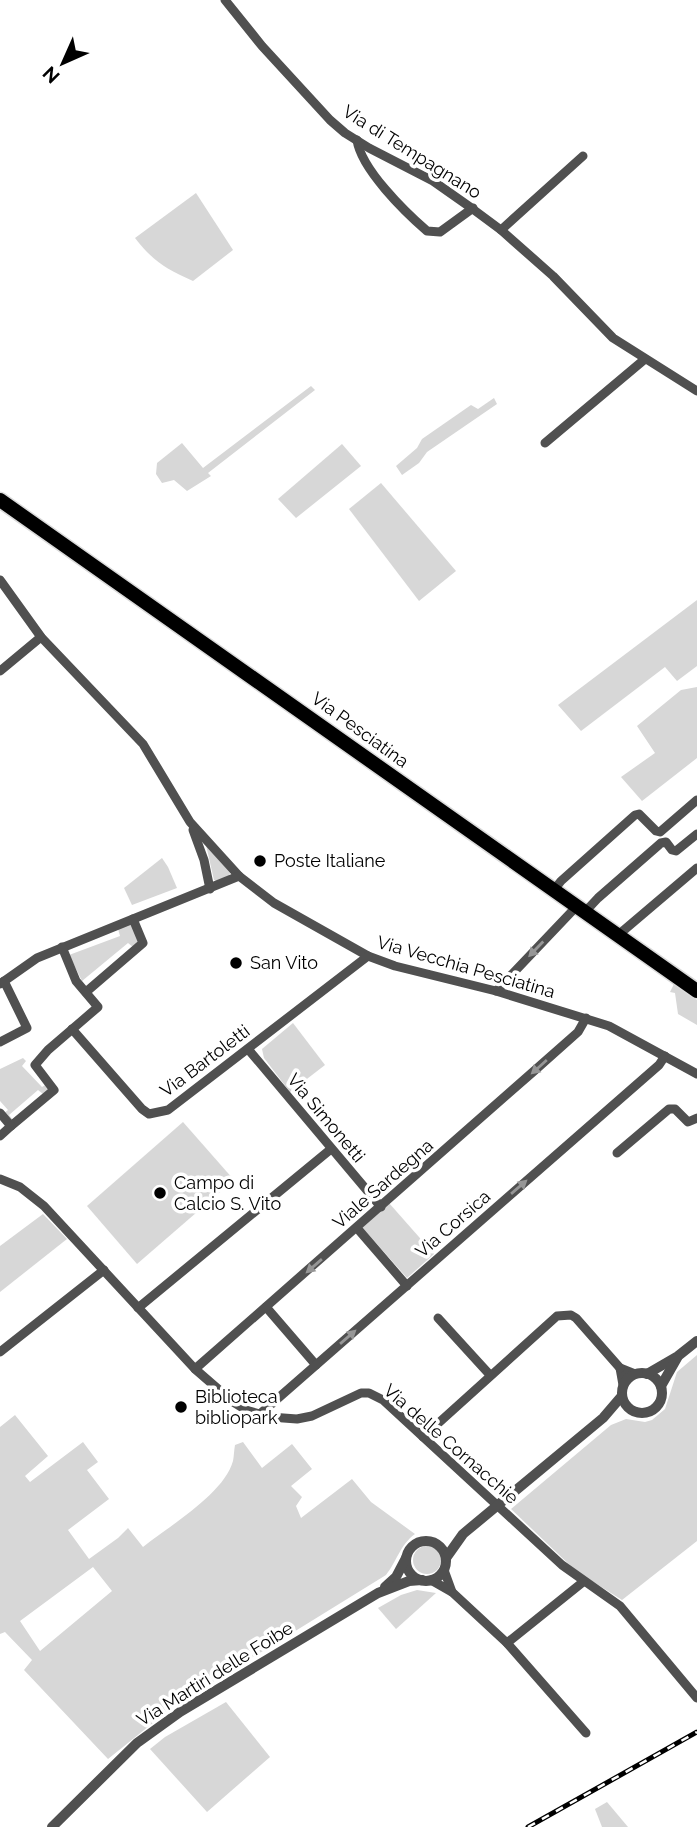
<svg xmlns="http://www.w3.org/2000/svg" width="697" height="1827" font-family="Raleway,sans-serif">
	<rect width="100%" height="100%" fill="#fff"/>
	<g fill="#d7d7d7" fill-rule="evenodd">
		<path d="M196 193 233 250 193 281C166 269 153 261 135 238Z"/>
		<path d="M311 386 315 390 208 473 211 476 187 491 174 480 162 483 156 474 157 463 182 443 203 468Z"/>
		<path d="M494 398 497 404 427 452 419 463 402 475 396 466 417 448 422 439 471 405 478 409Z"/>
		<path d="M342 444 361 466 296 518 278 499Z"/>
		<path d="M381 483 456 571 419 601 349 509Z"/>
		<path d="M697 600V666L677 681 665 667 581 731 558 705Z"/>
		<path d="M697 687V758L642 801 621 777 655 753 637 726 681 690Z"/>
		<path d="M206 845 230 873 229 876 217 881 214 880Z"/>
		<path d="M162 858 168 867 177 888 132 905 124 888Z"/>
		<path d="M131 924 140 942 133 947 128 943 82 981 69 955 120 936 118 929Z"/>
		<path d="M674 984 697 1000V1025L678 1014 675 993 670 992Z"/>
		<path d="M293 1023 325 1065 290 1092 264 1058 262 1049Z"/>
		<path d="M23 1058 26 1061 22 1066 42 1087 47 1084 50 1088 43 1094 38 1090 9 1115 13 1120 11 1122 3 1114 8 1110 0 1101V1069Z"/>
		<path d="M183 1122 234 1180 137 1264 87 1206Z"/>
		<path d="M389 1203 434 1254 407 1278 362 1227Z"/>
		<path d="M43 1214 67 1239 0 1292V1246Z"/>
		<path d="M697 1355V1541L622 1600 576 1571 511 1509 611 1425 626 1419 645 1422 652 1420 665 1409 677 1372Z"/>
		<path d="M15 1415 48 1456 25 1476 30 1482 83 1442 98 1462 87 1470 109 1499 68 1530 89 1559 118 1538 128 1528 143 1547C169 1526 224 1494 233 1461 234 1456 234 1450 235 1445L243 1442 262 1468 292 1444 312 1469 291 1486 302 1497 296 1506 301 1518 352 1479 371 1502 415 1534C400 1545 397 1561 386 1575L174 1706 108 1759 24 1670 32 1660 5 1632 0 1634V1427ZM93 1567 112 1591 40 1651 20 1621Z"/>
		<circle cx="427" cy="1560" r="14"/>
		<path d="M417 1590 436 1593 396 1629 378 1608 401 1595Z"/>
		<path d="M226 1702 270 1757 207 1812 150 1749 165 1737Z"/>
		<path d="M607 1802 628 1827H602L595 1809Z"/>
	</g>
	<g fill="none" stroke-linecap="round" stroke-linejoin="round">
		<g stroke="#dbdbdb" stroke-width="17">
			<path id="primary" d="M0 500 697 991"/>
		</g>
		<g stroke="#505050" stroke-width="9">
			<path d="M225 0 262 46 330 120 345 133 369 148 433 181 470 207 501 230 553 276 613 338 697 391"/>
			<path d="M357 140C361 169 405 212 427 231L440 232 473 208"/>
			<path d="M501 230 583 156"/>
			<path d="M545 443 645 359"/>
			<path d="M0 580 41 637 143 744 190 822 239 876 274 903 368 956 395 966 496 991 609 1026 697 1074"/>
			<path d="M0 671 41 637"/>
			<path d="M193 830 204 860 210 889"/>
			<path d="M553 891 561 881 635 815 639 814 656 831 660 832 697 800"/>
			<path d="M584 913 598 898 661 843 666 842 672 850 676 851 697 834"/>
			<path d="M617 936 697 868"/>
			<path d="M0 984 37 958 239 876"/>
			<path d="M496 991 576 907"/>
			<path d="M86 992 143 943 133 919"/>
			<path d="M72 1029 142 1109 149 1114 168 1110 368 956"/>
			<path d="M0 1042 27 1028 4 981"/>
			<path d="M248 1049 381 1207"/>
			<path d="M0 1113 11 1126 54 1090 35 1065 48 1050 98 1007 76 981 62 947"/>
			<path d="M0 1136 11 1126"/>
			<path d="M617 1153 669 1109H675L688 1122 697 1118"/>
			<path d="M0 1179 20 1187 44 1206 195 1369 233 1402 246 1410 270 1417 297 1419 312 1416 361 1393H369L383 1400 562 1565 620 1606 697 1698"/>
			<path d="M357 1228 407 1286"/>
			<path d="M266 1307 316 1365"/>
			<path d="M138 1308 331 1149"/>
			<path d="M438 1318 490 1375"/>
			<path d="M0 1352 104 1270"/>
			<path d="M195 1369 534 1071 578 1032 586 1018"/>
			<path d="M623 1385 620 1368 635 1374"/>
			<path d="M260 1414 659 1065 665 1056"/>
			<path d="M423 1437 557 1316 571 1315 576 1318 620 1368"/>
			<path d="M444 1570 452 1592"/>
			<path d="M431 1580 452 1592 507 1643 586 1733"/>
			<path d="M507 1643 583 1582"/>
		</g>
		<g stroke="#505050" stroke-width="10">
			<circle cx="642" cy="1393" r="20"/>
			<path d="M647 1374 678 1356 697 1341"/>
			<path d="M661 1386 677 1358"/>
			<circle cx="426" cy="1561" r="20"/>
			<path d="M446 1558 463 1534 603 1418 621 1397"/>
			<path d="M385 1587 396 1577 406 1558"/>
			<path d="M52 1827 137 1743 180 1712 378 1593 409 1581 422 1580"/>
		</g>
		<use href="#primary" stroke="#000" stroke-width="14"/>
		<g stroke="#000" stroke-width="5">
			<path id="rail" d="M528 1827 697 1732"/>
		</g>
		<use href="#rail" stroke="#fff" stroke-width="2.5" stroke-dasharray="8" stroke-linecap="butt"/>
	</g>
	<defs><path id="oneway-solid" d="M-6-.8H1V-3.2L6.5 0L1 3.2V.8H-6Z" transform="scale(1.75)"/></defs>
	<g fill="#969696">
		<use href="#oneway-solid" transform="translate(536 949) rotate(134)"/>
		<use href="#oneway-solid" transform="translate(539 1067) rotate(138)"/>
		<use href="#oneway-solid" transform="translate(519 1187) rotate(-41)"/>
		<use href="#oneway-solid" transform="translate(314 1266) rotate(139)"/>
		<use href="#oneway-solid" transform="translate(348 1337) rotate(-41)"/>
	</g>
	<g fill="#000" stroke="#fff" stroke-width="2.5">
		<circle cx="260" cy="861" r="7"/>
		<circle cx="236" cy="963" r="7"/>
		<circle cx="160" cy="1193" r="7"/>
		<circle cx="181" cy="1407" r="7"/>
	</g>
	<g text-anchor="middle" stroke-width="7" stroke-linejoin="round" paint-order="stroke">
		<g font-size="18" fill="#000" stroke="#fff">
			<text transform="translate(412 152) rotate(32)" y="6">Via di Tempagnano</text>
			<text transform="translate(360 730) rotate(36)" y="6">Via Pesciatina</text>
			<text transform="translate(466 967) rotate(16)" y="6">Via Vecchia Pesciatina</text>
			<text transform="translate(205 1061) rotate(-37)" y="6">Via Bartoletti</text>
			<text transform="translate(326 1118) rotate(50)" y="6">Via Simonetti</text>
			<text transform="translate(383 1184) rotate(-41)" y="6">Viale Sardegna</text>
			<text transform="translate(453 1224) rotate(-41)" y="6">Via Corsica</text>
			<text transform="translate(451 1444) rotate(41)" y="6">Via delle Cornacchie</text>
			<text transform="translate(215 1674) rotate(-32)" y="6">Via Martiri delle Foibe</text>
		</g>
		<g font-size="18" fill="#000" stroke="#fff" text-anchor="start">
			<text x="274" y="867">Poste Italiane</text>
			<text x="250" y="969">San Vito</text>
			<text x="174" y="1189">Campo di<tspan x="174" dy="21">Calcio S. Vito</tspan></text>
			<text x="195" y="1403">Biblioteca<tspan x="195" dy="21">bibliopark</tspan></text>
		</g>
	</g>
	<g transform="translate(63 63) rotate(225)" stroke="#ffffff" stroke-width="5" paint-order="stroke">
	<path d="M0-5L12 26L0 18L-12 26Z" fill="#000000"/>
	<text y="-10" font-size="19" font-weight="bold" text-anchor="middle" fill="#000000">N</text>
	</g>
</svg>
